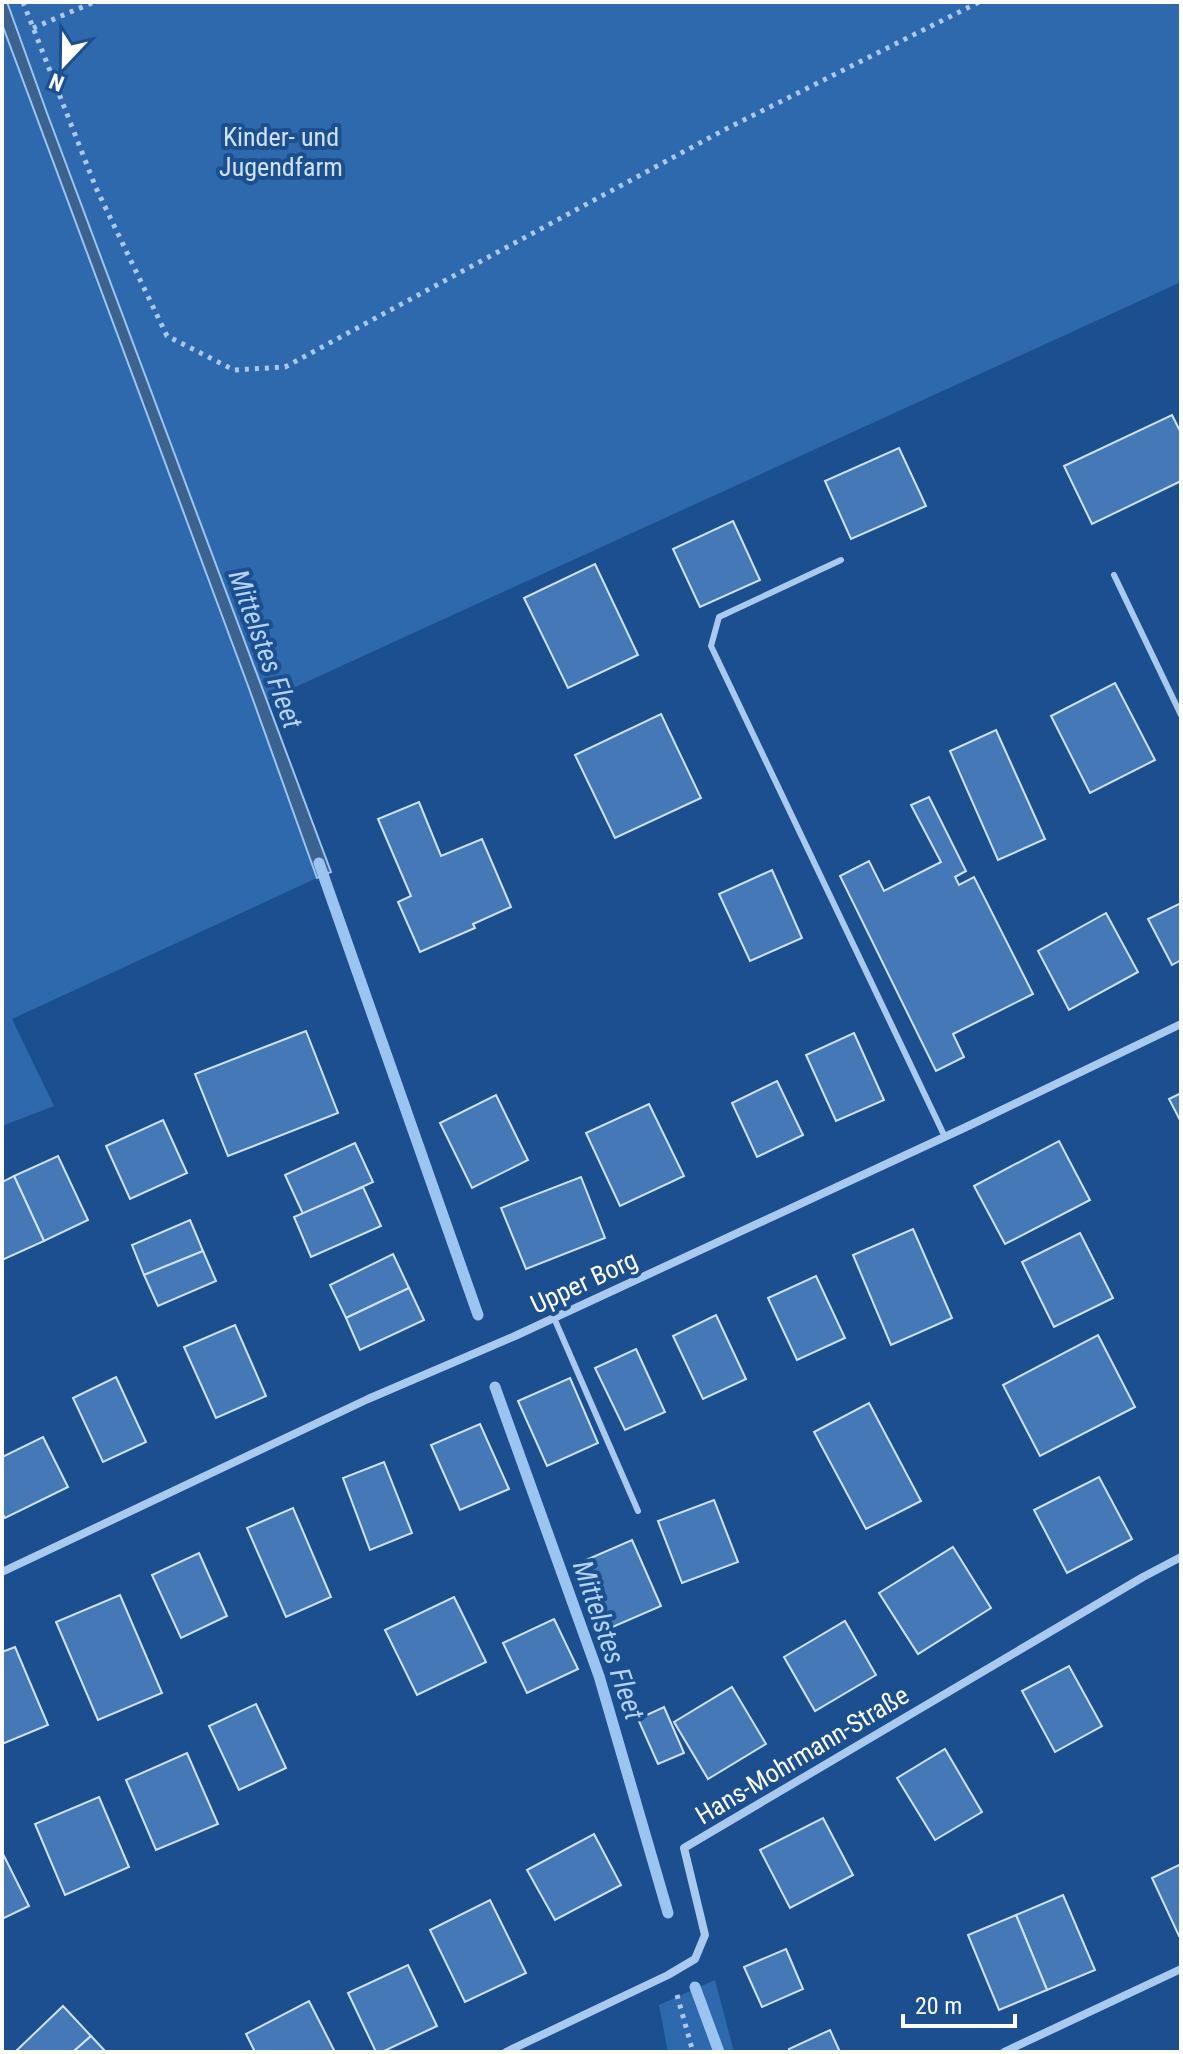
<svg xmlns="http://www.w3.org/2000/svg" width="1183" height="2054" font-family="'Roboto Condensed',sans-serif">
	<rect width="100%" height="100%" fill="#1b4f8f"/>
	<g fill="#2e69ad">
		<path d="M7 2H1181V282L267 700 47 113Z"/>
		<path d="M2 24 247 683 317 878 12 1019 54 1106 2 1126Z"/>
		<path d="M715 1980 734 2052H668L659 2005Z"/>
	</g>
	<path fill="#3c6290" stroke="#9cc4f0" stroke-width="2" d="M2 2H7L47 113 331 872 317 878 247 683 2 24Z"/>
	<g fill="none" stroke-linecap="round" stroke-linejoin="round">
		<g stroke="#9cc4f0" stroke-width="11">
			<path d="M319 863 478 1315"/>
			<path d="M495 1387 599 1676 668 1913"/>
			<path d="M695 1987 719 2052"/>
		</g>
	</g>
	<g fill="#4478b7" stroke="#cfe3fa" stroke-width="2">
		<path d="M1172 415 1181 433V481L1092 524 1064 466Z"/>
		<path d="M899 448 926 506 851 539 825 481Z"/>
		<path d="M733 521 760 580 700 607 673 549Z"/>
		<path d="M595 564 638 655 568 688 524 598Z"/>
		<path d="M1115 683 1155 760 1090 793 1051 716Z"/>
		<path d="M661 714 701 798 615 838 575 755Z"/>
		<path d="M996 730 1045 839 998 860 950 751Z"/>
		<path d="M929 797 966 871 955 877 959 885 974 877 1033 994 953 1034 964 1057 936 1071 840 876 869 861 884 891 941 862 911 805Z"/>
		<path d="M419 802 441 856 482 839 511 907 473 924 475 928 420 952 398 902 411 896 378 819Z"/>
		<path d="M772 870 802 938 750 961 719 894Z"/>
		<path d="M1181 903V960L1172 965 1148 919Z"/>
		<path d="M1106 913 1138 972 1069 1010 1038 951Z"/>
		<path d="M306 1031 338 1113 228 1156 195 1074Z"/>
		<path d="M854 1033 884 1100 836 1121 806 1055Z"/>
		<path d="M777 1081 803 1135 757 1157 732 1103Z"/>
		<path d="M1181 1093V1122L1169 1099Z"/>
		<path d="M496 1095 528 1160 472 1188 440 1123Z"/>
		<path d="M649 1104 684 1176 620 1206 586 1133Z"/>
		<path d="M163 1120 187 1173 130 1199 106 1146Z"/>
		<path d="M1059 1141 1090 1200 1005 1244 974 1186Z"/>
		<path d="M355 1143 373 1182 303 1214 285 1175Z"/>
		<path d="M58 1156 88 1220 44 1241 14 1176Z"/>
		<path d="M14 1176 44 1241 2 1260V1182Z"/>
		<path d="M581 1177 605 1238 526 1269 501 1208Z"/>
		<path d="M363 1187 381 1226 311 1257 294 1217Z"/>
		<path d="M190 1220 203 1251 144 1275 132 1245Z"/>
		<path d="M913 1229 952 1318 891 1345 853 1255Z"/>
		<path d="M1080 1233 1113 1298 1054 1327 1022 1262Z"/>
		<path d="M203 1251 216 1281 158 1306 144 1275Z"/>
		<path d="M393 1254 409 1288 346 1318 330 1285Z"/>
		<path d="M816 1276 845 1338 797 1360 768 1298Z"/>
		<path d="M409 1288 424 1320 360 1350 346 1318Z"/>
		<path d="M716 1315 746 1379 703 1399 673 1336Z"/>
		<path d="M235 1325 266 1396 216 1418 184 1347Z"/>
		<path d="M1098 1335 1135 1407 1040 1456 1003 1385Z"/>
		<path d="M636 1349 665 1412 625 1430 595 1368Z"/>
		<path d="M116 1377 146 1442 103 1462 73 1398Z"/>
		<path d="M570 1378 598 1443 547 1466 518 1401Z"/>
		<path d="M869 1403 921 1501 866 1529 814 1432Z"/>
		<path d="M480 1424 509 1489 460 1510 431 1445Z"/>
		<path d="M43 1437 68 1487 5 1518 2 1513V1457Z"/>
		<path d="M384 1462 412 1533 370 1550 343 1478Z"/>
		<path d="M1099 1477 1132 1539 1067 1573 1034 1510Z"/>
		<path d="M714 1500 738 1562 682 1583 658 1521Z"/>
		<path d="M293 1508 331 1597 286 1617 247 1528Z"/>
		<path d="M632 1540 661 1606 608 1629 579 1563Z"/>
		<path d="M953 1547 991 1608 918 1654 879 1593Z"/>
		<path d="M199 1553 227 1616 181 1638 152 1575Z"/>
		<path d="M120 1595 162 1693 98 1720 56 1622Z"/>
		<path d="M454 1597 486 1662 417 1695 385 1630Z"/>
		<path d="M554 1619 578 1669 527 1693 503 1643Z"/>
		<path d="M845 1621 876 1675 815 1711 784 1657Z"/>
		<path d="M15 1647 48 1725 2 1744V1652Z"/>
		<path d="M1069 1666 1102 1726 1055 1752 1022 1691Z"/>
		<path d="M732 1687 766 1744 708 1779 674 1722Z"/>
		<path d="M256 1704 286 1768 239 1790 209 1726Z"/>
		<path d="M664 1707 684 1753 658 1764 638 1719Z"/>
		<path d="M945 1749 982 1812 935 1840 897 1778Z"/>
		<path d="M187 1753 218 1824 156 1850 126 1780Z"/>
		<path d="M99 1797 129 1867 65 1895 35 1824Z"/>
		<path d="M823 1818 853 1875 790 1908 760 1850Z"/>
		<path d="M594 1834 621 1885 555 1920 527 1870Z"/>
		<path d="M2 1852 29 1906 2 1919Z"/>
		<path d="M1181 1864V1935L1179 1936 1152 1878Z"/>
		<path d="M1063 1895 1095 1970 1047 1990 1016 1915Z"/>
		<path d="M490 1900 526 1973 465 2002 430 1930Z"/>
		<path d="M1016 1915 1047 1990 999 2010 968 1935Z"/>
		<path d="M786 1949 803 1989 762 2007 744 1967Z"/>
		<path d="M408 1965 437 2026 382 2052H376L348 1993Z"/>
		<path d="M309 2001 335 2052H255L246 2034Z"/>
		<path d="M63 2006 91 2036 73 2052H15Z"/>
		<path d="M830 2030 840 2052H790L789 2049Z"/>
		<path d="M91 2036 106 2052H73Z"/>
	</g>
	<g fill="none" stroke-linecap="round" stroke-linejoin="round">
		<g stroke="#a9c9ee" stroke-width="5" stroke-dasharray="4 6" stroke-linecap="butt">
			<path d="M23 2 96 188 167 336 234 370 285 367 722 131 979 2"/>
			<path d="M33 28 94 2"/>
			<path d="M677 1995 693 2052"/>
		</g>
		<g stroke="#a9c9ee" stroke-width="6">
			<path d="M841 560 719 617 711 646 945 1137"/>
			<path d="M1114 575 1181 715"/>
			<path d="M554 1318 638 1511"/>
		</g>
		<g stroke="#a9c9ee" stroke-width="8">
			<path d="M2 1572 368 1399 515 1336 964 1128 1181 1024"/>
			<path d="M506 2052 668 1975 695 1959 705 1935 684 1848 1143 1577 1181 1557"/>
			<path d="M1004 2052 1181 1969"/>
		</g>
	</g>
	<g text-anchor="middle" stroke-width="8" stroke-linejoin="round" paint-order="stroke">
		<g font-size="26" fill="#cfe3fa" stroke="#1b4f8f">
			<text x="281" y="146">Kinder- und<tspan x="281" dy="30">Jugendfarm</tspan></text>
		</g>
		<g font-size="26" fill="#fff" stroke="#1b4f8f">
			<text transform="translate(584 1282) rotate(-25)" y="9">Upper Borg</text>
			<text transform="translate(802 1755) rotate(-31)" y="9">Hans-Mohrmann-Straße</text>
		</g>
		<g font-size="28" font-style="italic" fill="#b5d3f5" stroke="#1b4f8f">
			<text transform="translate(266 649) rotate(70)" y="10">Mittelstes Fleet</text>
			<text transform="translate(609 1640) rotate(71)" y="10">Mittelstes Fleet</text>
		</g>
	</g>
	<rect width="1183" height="2054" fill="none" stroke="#ffffff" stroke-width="8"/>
	<g transform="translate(64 64) rotate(202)" stroke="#1b4f8f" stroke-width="6" paint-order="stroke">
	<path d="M0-6L14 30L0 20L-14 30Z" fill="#ffffff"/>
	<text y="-12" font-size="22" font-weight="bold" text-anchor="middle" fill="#ffffff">N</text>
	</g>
	<path d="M903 2014v12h112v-12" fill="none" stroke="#ffffff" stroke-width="4"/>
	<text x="915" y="2014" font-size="24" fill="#ffffff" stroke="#1b4f8f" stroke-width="6" paint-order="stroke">20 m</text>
</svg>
